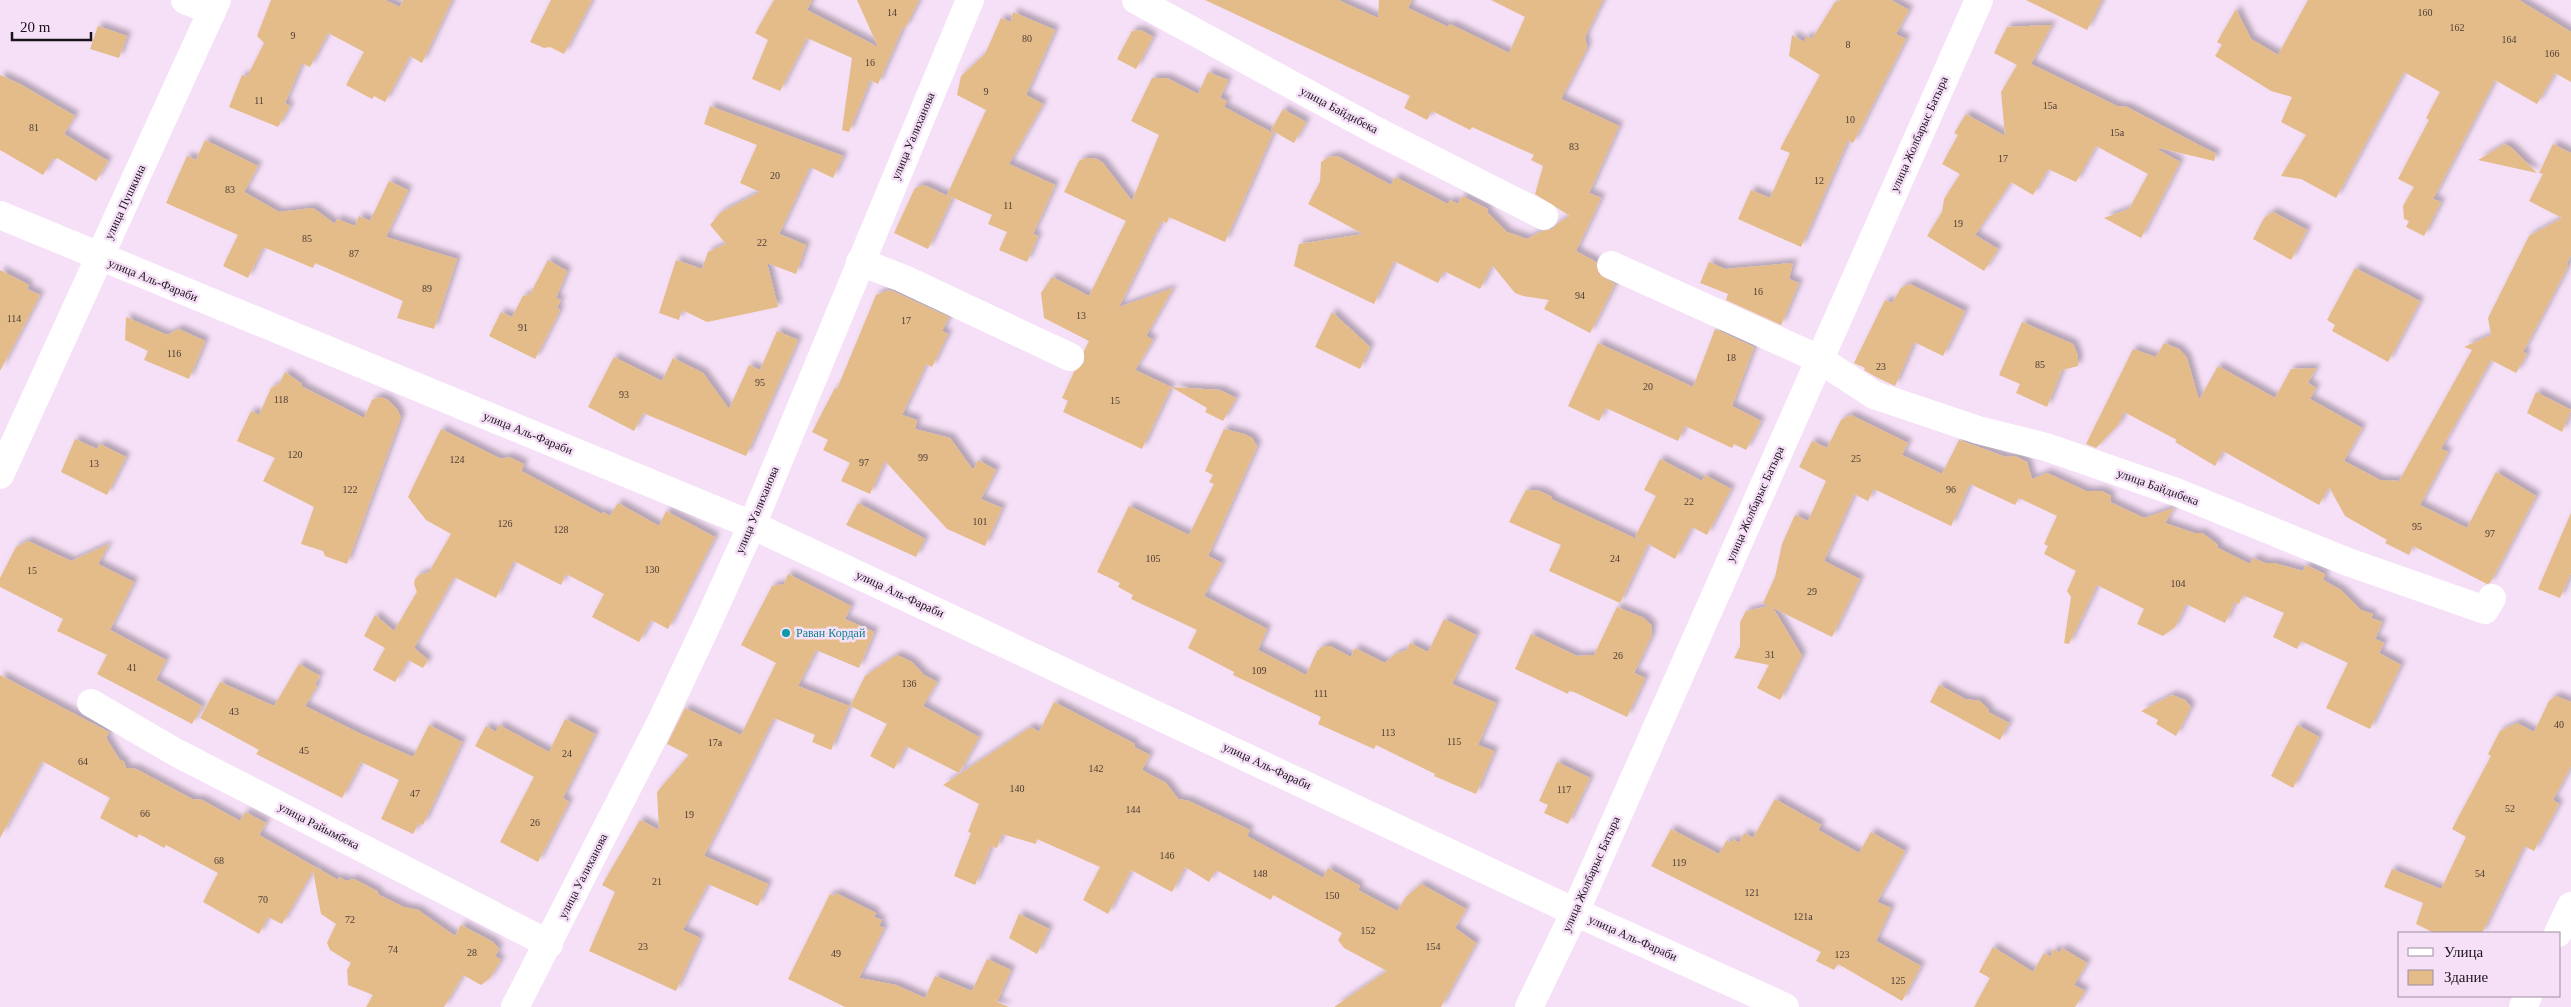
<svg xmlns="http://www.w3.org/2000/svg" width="2571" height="1007" font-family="'Times New Roman',serif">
	<defs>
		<filter id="shadow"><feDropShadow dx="4.5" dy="-4.5" stdDeviation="2.5" flood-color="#0004"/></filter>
	</defs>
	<rect width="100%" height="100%" fill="#f6e0f7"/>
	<g fill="#e4bc89" filter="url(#shadow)">
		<path d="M271 0H385L400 7 403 0H452L422 63 410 56 385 102 374 96 372 99 346 85 364 52 328 33 310 67 302 63 285 103 290 106 278 127 229 107 242 75 247 77 264 43 257 36Z"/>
		<path d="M551 0H592L564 54 550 47 544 48 530 42Z"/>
		<path d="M774 0H812L807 10 878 47 857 0H919L905 28 903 27 878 84 870 80 849 132 842 130 852 58 807 38 780 91 752 79 768 40 755 33Z"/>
		<path d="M1205 0H1338L1378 18 1379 0H1412L1408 8 1448 27 1450 24 1509 53 1525 17 1491 0H1603L1585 37 1587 48 1561 99 1619 126 1589 193 1601 198 1576 251 1596 262 1599 274 1615 284 1590 333 1544 309 1549 300 1523 296 1515 293 1492 265 1480 289 1444 271 1438 283 1394 261 1374 304 1294 266 1299 244 1363 234 1308 204 1320 182 1321 162 1329 157 1337 156 1391 185 1395 177 1448 204 1450 200 1458 204 1462 196 1488 209 1487 212 1507 232 1527 239 1542 231 1552 229 1558 223 1570 216 1535 194 1543 166 1531 160 1534 155 1472 127 1470 130 1432 111 1427 120 1404 108 1410 96Z"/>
		<path d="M1842 0H1891L1909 10 1896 34 1906 39 1853 143 1848 140 1801 247 1738 219 1751 190 1770 198 1790 153 1780 149 1820 75 1789 56 1792 35 1804 42 1807 36 1812 39 1835 2Z"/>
		<path d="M2026 0H2102L2087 30Z"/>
		<path d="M2308 0H2519L2571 32V82L2555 73 2537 104 2495 80 2433 199 2441 202 2424 236 2406 227 2409 221 2404 219 2403 206 2414 187 2398 179 2429 120 2426 118 2440 92 2404 72 2336 198 2301 179 2281 176 2306 135 2281 122 2292 97 2271 91 2215 56 2222 45 2217 42 2236 9 2251 39 2278 55Z"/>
		<path d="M1013 12 1055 30 1026 95 1043 104 1009 164 1055 185 1033 234 1038 236 1027 262 999 250 1007 232 988 224 992 215 947 195 986 110 957 95 961 76 985 54 1001 18 1011 22Z"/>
		<path d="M2052 25 2031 64 2117 106 2127 107 2216 154 2214 161 2159 148V150L2180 162 2141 238 2104 218 2129 209 2148 174 2096 146 2076 182 2048 169 2033 195 2011 182 1975 235 1998 249 1984 271 1927 236 1942 212 1944 199 1960 174 1942 164 1958 135 1954 133 1966 114 2005 136 2001 92 2017 65 1994 53 2007 27Z"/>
		<path d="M98 26 127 36 119 58 90 49Z"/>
		<path d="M1141 30 1153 37 1136 69 1117 59 1132 31Z"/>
		<path d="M1208 72 1228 80 1220 98 1227 101 1224 107 1273 133 1225 242 1169 217 1167 223 1162 221 1156 232 1158 235 1155 233 1119 307 1173 288 1146 336 1153 340 1135 370 1171 387 1220 390 1236 398 1223 421 1205 412 1207 408 1171 387 1142 449 1063 412 1068 401 1062 398 1074 372 1084 363V351L1089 341 1044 318 1041 293 1052 277 1089 296 1126 221 1064 192 1079 161 1086 158 1097 159 1103 163 1132 201 1159 135 1131 121 1152 78H1167L1198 94Z"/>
		<path d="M0 75 20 84 75 116 64 134 108 161 96 181 57 158 55 160 53 158 43 175 0 150Z"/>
		<path d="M710 106 843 156 833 178 810 167 779 234 806 245 796 274 767 263 778 307 707 322 682 310 679 320 659 313 676 260 702 269 708 252 726 244 710 225 720 213 760 192 740 183 757 145 704 124Z"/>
		<path d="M1283 109 1306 122 1294 143 1271 130Z"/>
		<path d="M205 140 258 166 244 192 279 212 313 208 335 224 337 219 355 226 359 216 370 221 389 181 408 190 386 237 457 259 434 329 397 318 403 301 315 263 313 268 263 247 248 278 223 266 238 235 166 203 187 156 196 160Z"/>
		<path d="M2505 144 2512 148 2537 173 2478 160Z"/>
		<path d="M2553 144 2571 153V255L2567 263 2568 266 2523 352 2527 354 2516 373 2491 360 2441 449 2448 452 2420 505 2467 528 2496 472 2536 496 2490 583 2487 584 2413 546 2409 555 2385 543 2387 540 2345 516 2329 487 2319 505 2223 451 2215 466 2175 442 2177 440 2124 412 2119 424 2096 448 2086 444 2133 349 2156 357 2164 343 2179 349 2187 358 2199 400 2218 366 2275 398 2291 369 2316 368 2308 383 2316 388 2310 399 2362 428 2344 461 2380 480 2399 481 2472 350 2464 347 2491 335 2488 318 2529 236 2562 218 2529 201 2543 174 2539 173Z"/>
		<path d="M924 185 952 198 928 249 894 233 915 188Z"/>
		<path d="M2273 212 2307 230 2291 260 2253 239 2264 218Z"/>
		<path d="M548 260 567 271 556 298 561 300 557 308 560 310 535 359 489 336 501 312 512 317 523 296 530 294Z"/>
		<path d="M1709 262 1725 269 1793 263 1789 279 1799 283 1781 325 1726 300 1728 294 1700 283Z"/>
		<path d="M2355 268 2420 301 2388 362 2332 331 2335 325 2327 320Z"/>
		<path d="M0 270 29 285 27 289 40 295 0 371Z"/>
		<path d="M1910 284 1965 311 1943 356 1914 342 1895 386 1876 377 1864 370 1865 368 1854 363 1885 300 1892 303 1901 288Z"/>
		<path d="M890 290 949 317 942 331 948 334 932 367 926 364 902 415 917 420 915 429 950 438 973 470 978 460 996 470 981 499 1002 508 985 546 947 529 885 461 870 494 841 481 850 463 823 450 828 440 812 432 835 388 837 389 876 295Z"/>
		<path d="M1332 312 1370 347 1360 369 1315 347Z"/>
		<path d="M126 317 167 335 179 329 205 341 189 379 144 360 148 351 125 340Z"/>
		<path d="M2022 322 2073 344 2078 356V366L2062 370 2047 407 2016 393 2020 384 1999 375Z"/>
		<path d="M1715 329 1754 347 1732 406 1761 421 1746 450 1734 444 1732 448 1685 426 1678 441 1606 408 1599 421 1568 406 1598 343 1693 387Z"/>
		<path d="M777 331 798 340 746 456 643 413 634 431 588 407 614 357 662 381 673 358 703 373 729 409 749 365 760 370Z"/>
		<path d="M285 372 302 384 301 386 364 418 372 400 380 397 388 400 397 409 401 417 347 564 325 556 323 551 301 544 314 507 263 481 275 458 237 441 251 411 259 415 271 388 279 384Z"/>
		<path d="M2536 392 2571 410 2562 432 2527 413Z"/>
		<path d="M1851 415 1908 443 1902 455 1942 474 1959 440 2006 457 2015 456 2027 462 2032 479 2047 473 2086 491H2102L2111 496 2110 502 2144 518 2174 508 2165 523 2194 533H2202L2217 544 2218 548 2250 564 2253 558 2265 563H2274L2303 571 2306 565 2325 574 2323 580 2341 590 2361 610 2373 614 2371 618 2382 622 2375 639 2384 643 2379 653 2401 665 2370 729 2326 708 2348 663 2301 641 2297 649 2273 637 2284 613 2243 595 2239 604 2235 602 2225 623 2186 604 2175 627 2163 636 2137 624 2144 609 2097 585 2069 644 2064 643 2071 597 2067 591 2076 571 2044 554 2048 546 2044 544 2057 516 2019 498 2015 505 1970 484 1951 526 1874 489 1868 501 1854 494 1824 561 1860 579 1832 637 1773 608 1802 656 1780 700 1757 688 1769 665 1734 658 1740 647V622L1746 611 1769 606 1763 603 1775 577 1782 544 1795 515 1808 521 1826 481 1799 467 1812 441 1827 448 1841 420Z"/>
		<path d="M441 429 501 459 509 457 524 464 521 471 602 514 603 512 610 516 618 503 659 526 666 511 715 537 668 629 651 620 639 642 592 617 604 594 566 574 561 585 514 561 496 598 454 577 414 648 428 660 423 668 408 660 395 682 373 670 385 648 364 636 375 615 394 631 417 592 414 584 415 579 419 575 429 572 451 534 426 520 408 497Z"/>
		<path d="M1224 429 1244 434 1252 438 1257 446 1208 556 1222 563 1204 596 1267 629 1258 650 1306 675 1317 651 1324 646H1330L1351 657 1355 648 1385 663 1395 654 1407 650 1410 643 1428 652 1444 619 1476 635 1452 684 1496 703 1478 745 1494 751 1476 794 1434 776 1435 774 1376 745 1374 749 1318 724 1321 717 1233 675 1234 672 1188 648 1197 630 1131 599 1133 595 1118 587 1120 583 1097 572 1129 506 1189 535 1214 484 1209 482 1213 475 1205 471Z"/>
		<path d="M75 439 97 449 100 444 126 457 107 495 61 472Z"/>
		<path d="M1660 459 1702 481 1705 475 1731 489 1707 535 1692 527 1675 559 1648 544 1620 603 1549 571 1561 545 1509 522 1526 490 1540 491 1552 497 1551 499 1645 543 1635 537 1656 496 1644 490Z"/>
		<path d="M858 503 925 539 916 557 846 525Z"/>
		<path d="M2571 513V573L2560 598 2538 589Z"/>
		<path d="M28 541 71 561 109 544 98 564 134 582 110 630 166 660 156 680 202 706 192 724 97 674 107 655 57 631 63 619 0 587V578L16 547Z"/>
		<path d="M788 574 851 606 845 619 874 632 859 668 816 650 798 686 849 706 831 750 812 742 815 735 774 718 704 856 768 884 758 906 708 884 683 930 700 938 676 991 589 951 615 892 602 885 640 820 659 830 657 792 689 755 667 744 685 708 741 735 776 663 741 645 772 586 784 584Z"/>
		<path d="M1617 607 1644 618 1652 626 1651 637 1634 673 1645 678 1627 717 1574 692 1569 691 1568 694 1515 669 1531 634 1577 656 1594 655Z"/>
		<path d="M897 655 912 662 924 675 937 682 923 706 979 737 959 773 906 746 894 769 870 756 887 724 850 706 865 676Z"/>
		<path d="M299 664 320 676 315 684 317 686 305 706 361 734 413 757 429 725 462 742 423 825 419 823 413 834 381 819 399 780 361 762 342 798 256 754 259 750 200 718 220 682 274 706Z"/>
		<path d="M0 675 109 732 106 738 119 759 124 762 126 768 136 769 192 799 202 800 240 821 245 812 266 823 259 835 338 880 339 877 346 881 354 879 377 891 379 895 404 907 418 910 455 936 461 925 493 942 499 949 495 956 501 960 490 978 481 985 463 975 444 1007H366L373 995 348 985 347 970 351 963 330 950 327 943 336 924 321 914 313 871 282 924 268 917 259 934 203 902 218 873 166 845 164 848 139 834 137 838 100 818 110 798 42 761 0 838Z"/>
		<path d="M1939 685 1965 699 1980 701 1989 710 1988 712 2009 723 2000 740 1930 702Z"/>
		<path d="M2172 695 2185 700 2191 707 2176 736 2156 724 2158 720 2141 711Z"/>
		<path d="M2556 696 2571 702V766L2553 800 2559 804 2534 851 2524 846 2482 933H2434L2416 924 2423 903 2384 887 2392 869 2441 889 2466 837 2452 829 2491 756 2488 754 2500 731 2517 723 2534 732 2549 701Z"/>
		<path d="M1054 702 1135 744 1134 747 1150 755 1142 770 1166 783 1178 799 1189 801 1250 830 1247 836 1323 878 1328 868 1360 886 1358 890 1397 911 1406 897 1421 884 1466 909 1455 928 1476 943 1441 1007H1334L1387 971 1344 948 1338 940 1342 933 1273 895 1271 900 1216 870 1209 882 1185 867 1172 892 1131 870 1108 914 1083 900 1100 867 1037 839 1036 844 1002 834 997 848 991 846 975 885 954 876 971 833 968 832 979 804 943 785 1031 727 1039 732Z"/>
		<path d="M565 719 595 734 563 798 569 802 538 862 500 842 534 777 475 746 486 726 496 732 499 725 549 752Z"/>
		<path d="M2297 725 2319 737 2293 788 2271 776Z"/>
		<path d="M1557 762 1590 778 1568 824 1544 813 1548 805 1539 801Z"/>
		<path d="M1775 799 1821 825 1818 830 1859 853 1871 832 1905 851 1877 902 1891 908 1876 941 1921 966 1902 1001 1838 964 1834 970 1816 961 1821 952 1651 866 1671 829 1719 854 1727 840 1731 843 1733 839 1739 843 1744 833 1753 838Z"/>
		<path d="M836 893 876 913 874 917 882 920 879 926 884 928 859 978 896 985 925 998 935 976 972 991 987 959 1011 970 997 1002 1009 1007H845L788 979 830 894 834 896Z"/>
		<path d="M1019 914 1049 929 1037 954 1009 938Z"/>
		<path d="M1993 947 2033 972 2044 953 2050 957 2054 949 2060 953 2062 948 2087 963 2074 985 2085 991 2075 1007H1974L1990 978 1979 972Z"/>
	</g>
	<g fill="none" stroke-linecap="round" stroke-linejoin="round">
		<g stroke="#fff" stroke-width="28">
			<path d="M185 0 212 11"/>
			<path d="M1136 0 1373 129 1544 216"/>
			<path d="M0 215 752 525 1575 912 1785 1007"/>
			<path d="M860 262 902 278 1070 357"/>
			<path d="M1611 265 1819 359 1874 395 1978 430 2046 447 2176 492 2348 562 2485 610 2492 598"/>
			<path d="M0 475 217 0"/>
			<path d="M91 703 177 753 549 944"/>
			<path d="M2558 933 2571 906"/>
			<path d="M515 1007 661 722 709 620 752 525 970 0"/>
			<path d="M1529 1007 1575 912 1979 0"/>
			<path d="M2523 1007 2528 996"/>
		</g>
	</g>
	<circle fill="#0f9aa8" stroke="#f6e0f7" stroke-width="2" cx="786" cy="633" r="5"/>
	<g text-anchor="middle" stroke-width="5" stroke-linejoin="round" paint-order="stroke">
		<g font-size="10" fill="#4c3d36">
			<text x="892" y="16">14</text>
			<text x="2425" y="16">160</text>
			<text x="2457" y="31">162</text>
			<text x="293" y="39">9</text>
			<text x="1027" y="42">80</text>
			<text x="2509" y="43">164</text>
			<text x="1848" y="48">8</text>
			<text x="2552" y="57">166</text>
			<text x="870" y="66">16</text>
			<text x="986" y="95">9</text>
			<text x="259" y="104">11</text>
			<text x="2050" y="109">15а</text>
			<text x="1850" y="123">10</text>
			<text x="34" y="131">81</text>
			<text x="2117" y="136">15а</text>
			<text x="1574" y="150">83</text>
			<text x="2003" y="162">17</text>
			<text x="775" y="179">20</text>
			<text x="1819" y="184">12</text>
			<text x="230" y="193">83</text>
			<text x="1008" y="209">11</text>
			<text x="1958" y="227">19</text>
			<text x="307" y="242">85</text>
			<text x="762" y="246">22</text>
			<text x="354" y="257">87</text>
			<text x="427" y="292">89</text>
			<text x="1758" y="295">16</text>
			<text x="1580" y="299">94</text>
			<text x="1081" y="319">13</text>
			<text x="14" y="322">114</text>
			<text x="906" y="324">17</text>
			<text x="523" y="331">91</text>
			<text x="174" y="357">116</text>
			<text x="1731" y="361">18</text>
			<text x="2040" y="368">85</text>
			<text x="1881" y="370">23</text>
			<text x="760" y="386">95</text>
			<text x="1648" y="390">20</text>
			<text x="624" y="398">93</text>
			<text x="281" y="403">118</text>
			<text x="1115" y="404">15</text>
			<text x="295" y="458">120</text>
			<text x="923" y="461">99</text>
			<text x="1856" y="462">25</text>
			<text x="457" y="463">124</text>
			<text x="864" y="466">97</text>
			<text x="94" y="467">13</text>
			<text x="350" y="493">122</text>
			<text x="1951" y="493">96</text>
			<text x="1689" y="505">22</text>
			<text x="980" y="525">101</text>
			<text x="505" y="527">126</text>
			<text x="2417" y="530">95</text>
			<text x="561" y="533">128</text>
			<text x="2490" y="537">97</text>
			<text x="1153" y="562">105</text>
			<text x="1615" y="562">24</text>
			<text x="652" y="573">130</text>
			<text x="32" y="574">15</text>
			<text x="2178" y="587">104</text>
			<text x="1812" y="595">29</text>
			<text x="1770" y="658">31</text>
			<text x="1618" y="659">26</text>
			<text x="132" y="671">41</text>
			<text x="1259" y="674">109</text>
			<text x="909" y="687">136</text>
			<text x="1321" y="697">111</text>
			<text x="234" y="715">43</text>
			<text x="2559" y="728">40</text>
			<text x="1388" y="736">113</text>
			<text x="1454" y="745">115</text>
			<text x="715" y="746">17а</text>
			<text x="304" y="754">45</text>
			<text x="567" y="757">24</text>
			<text x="83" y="765">64</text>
			<text x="1096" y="772">142</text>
			<text x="1017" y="792">140</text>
			<text x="1564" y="793">117</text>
			<text x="415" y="797">47</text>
			<text x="2510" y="812">52</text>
			<text x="1133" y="813">144</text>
			<text x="145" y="817">66</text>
			<text x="689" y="818">19</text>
			<text x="535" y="826">26</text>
			<text x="1167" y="859">146</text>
			<text x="219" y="864">68</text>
			<text x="1679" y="866">119</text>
			<text x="1260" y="877">148</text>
			<text x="2480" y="877">54</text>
			<text x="657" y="885">21</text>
			<text x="1752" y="896">121</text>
			<text x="1332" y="899">150</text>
			<text x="263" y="903">70</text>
			<text x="1803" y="920">121а</text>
			<text x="350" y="923">72</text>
			<text x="1368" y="934">152</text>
			<text x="643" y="950">23</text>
			<text x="1433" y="950">154</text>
			<text x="393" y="953">74</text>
			<text x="472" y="956">28</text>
			<text x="836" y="957">49</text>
			<text x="1842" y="958">123</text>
			<text x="1898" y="984">125</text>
		</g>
		<g font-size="12" fill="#1a131b" stroke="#f6e0f7">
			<text transform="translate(1339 110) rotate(28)" y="4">улица Байдибека</text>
			<text transform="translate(1919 134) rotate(-66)" y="4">улица Жолбарыс Батыра</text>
			<text transform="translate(913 136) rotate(-67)" y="4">улица Уалиханова</text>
			<text transform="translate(125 202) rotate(-65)" y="4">улица Пушкина</text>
			<text transform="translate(153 280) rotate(22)" y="4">улица Аль-Фараби</text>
			<text transform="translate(528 433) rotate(22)" y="4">улица Аль-Фараби</text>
			<text transform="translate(2158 487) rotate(20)" y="4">улица Байдибека</text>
			<text transform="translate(1755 504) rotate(-66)" y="4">улица Жолбарыс Батыра</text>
			<text transform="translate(757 510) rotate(-67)" y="4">улица Уалиханова</text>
			<text transform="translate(900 594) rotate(25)" y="4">улица Аль-Фараби</text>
			<text transform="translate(1267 766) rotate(25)" y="4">улица Аль-Фараби</text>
			<text transform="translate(319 826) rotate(27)" y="4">улица Райымбека</text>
			<text transform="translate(1591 874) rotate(-66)" y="4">улица Жолбарыс Батыра</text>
			<text transform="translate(583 876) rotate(-63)" y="4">улица Уалиханова</text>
			<text transform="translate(1633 938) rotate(24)" y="4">улица Аль-Фараби</text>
		</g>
		<g font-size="12" fill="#0d838f" stroke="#f6e0f7" text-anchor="start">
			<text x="796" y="637">Раван Кордай</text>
		</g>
	</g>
	<rect x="2398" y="932" width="162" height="65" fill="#f6e0f7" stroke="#9e8e9f"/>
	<rect x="2408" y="948" width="25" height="8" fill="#ffffff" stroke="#9e8e9f"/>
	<text x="2444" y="957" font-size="15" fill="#1a131b">Улица</text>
	<rect x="2408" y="970" width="25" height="15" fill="#e4bc89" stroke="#9e8e9f"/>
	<text x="2444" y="982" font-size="15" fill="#1a131b">Здание</text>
	<path d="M12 32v8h79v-8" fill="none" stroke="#1a131b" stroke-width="2.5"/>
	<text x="20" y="32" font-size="15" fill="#1a131b" stroke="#f6e0f7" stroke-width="4" paint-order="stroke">20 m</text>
</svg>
